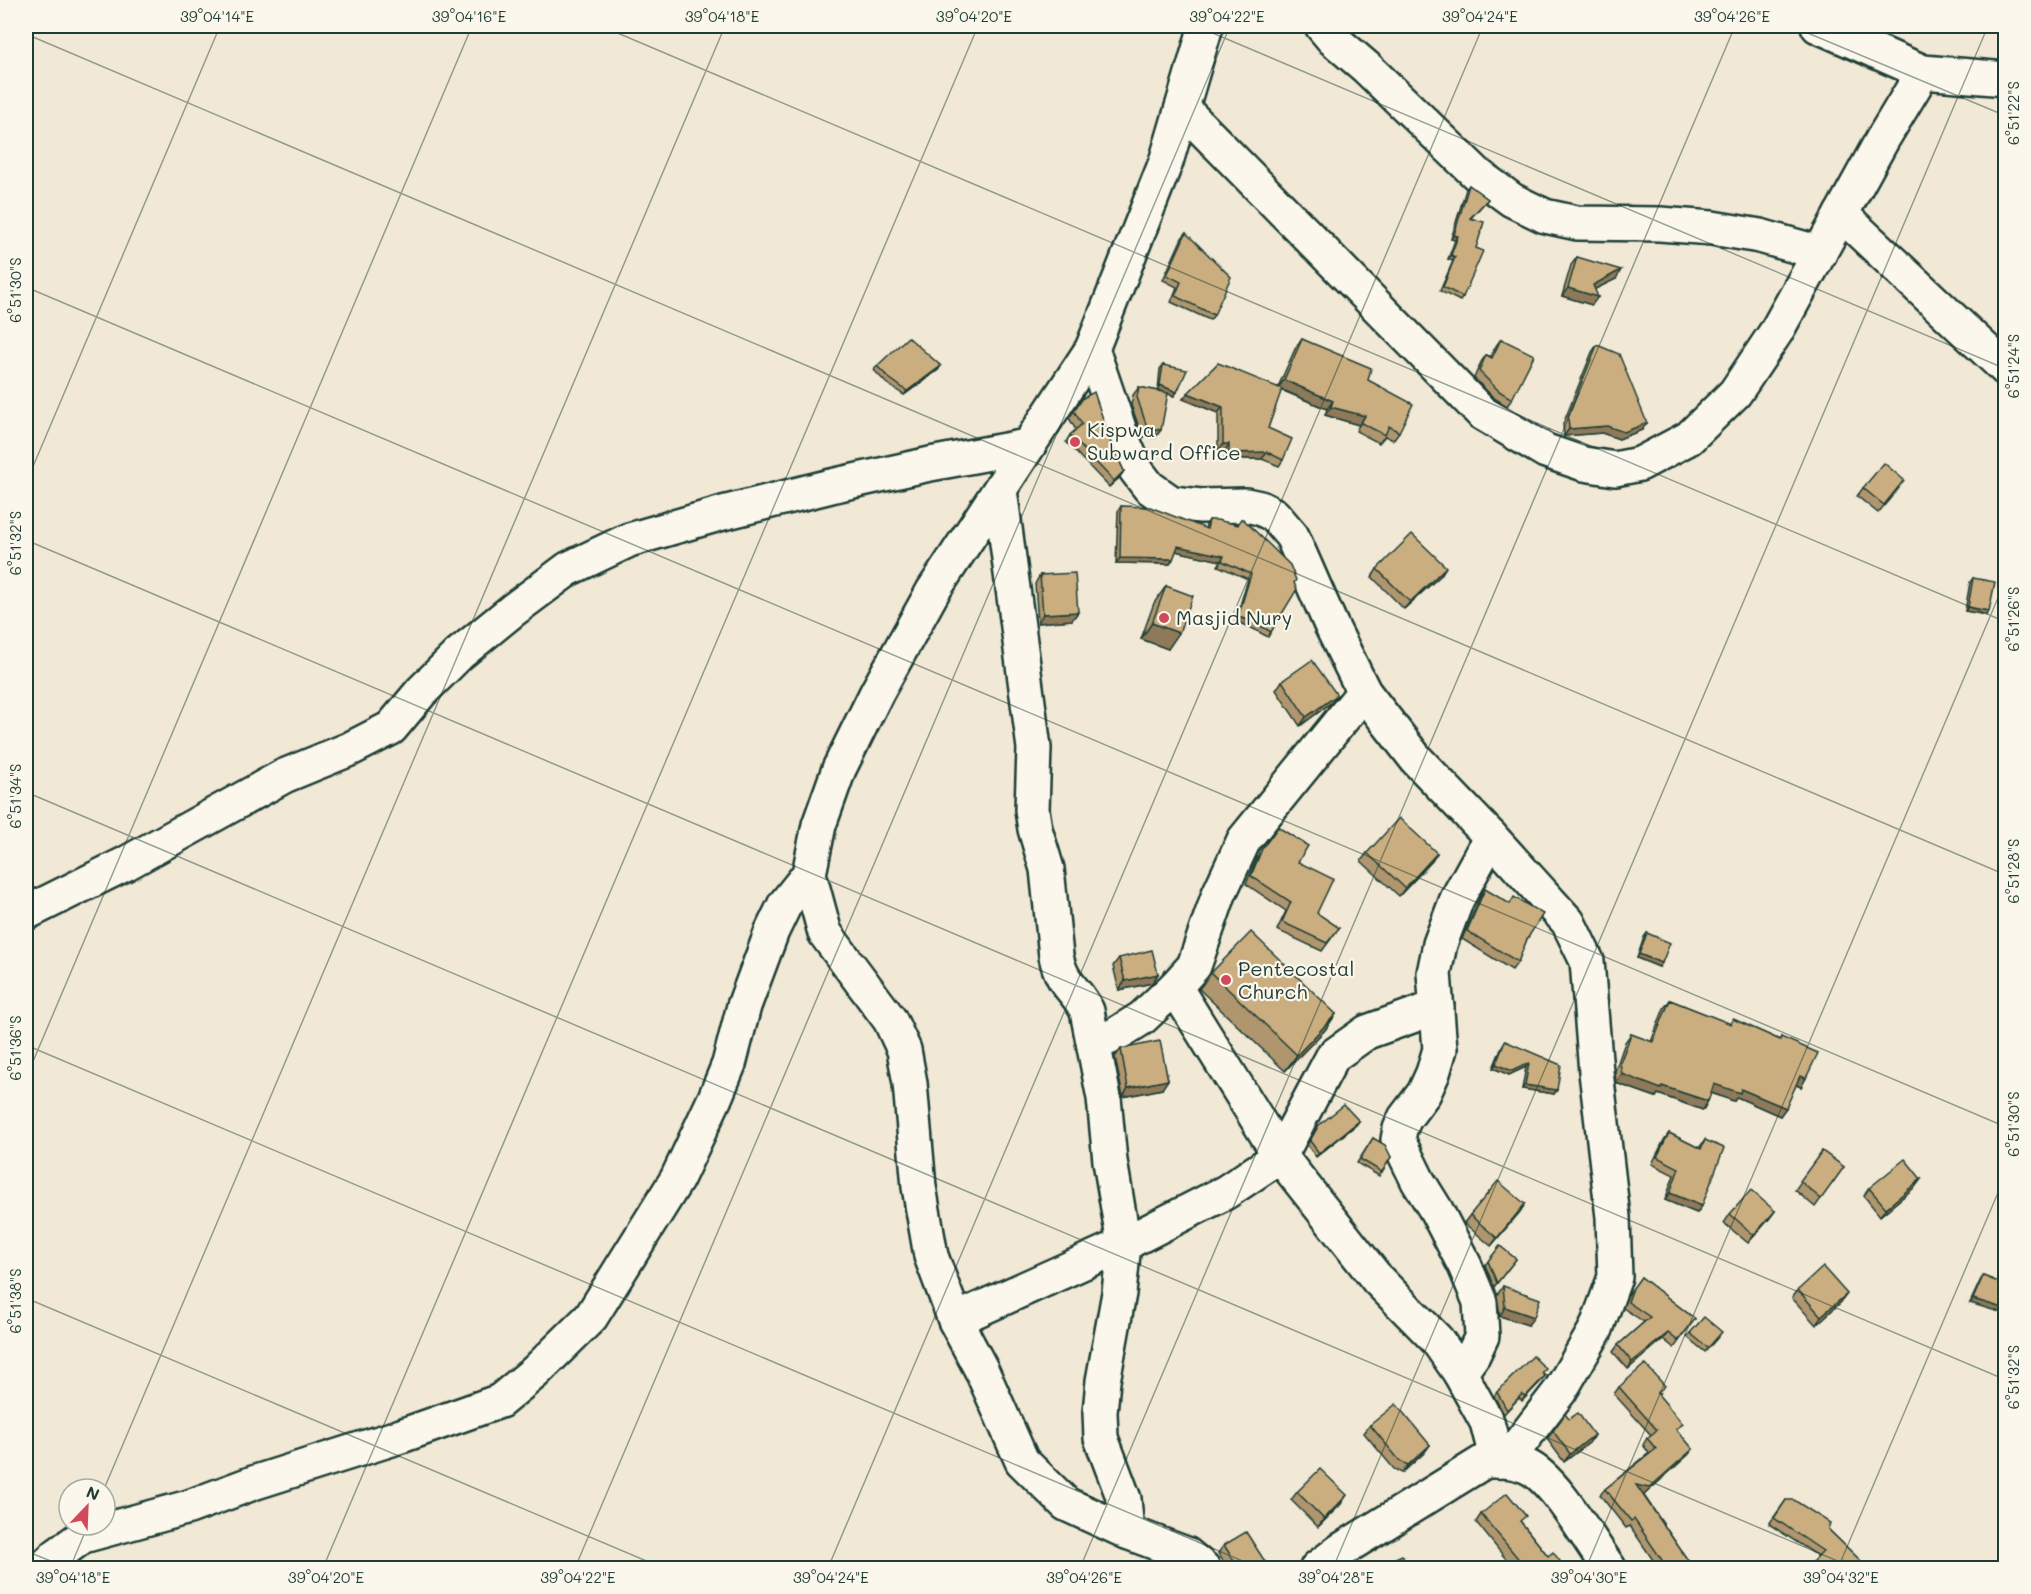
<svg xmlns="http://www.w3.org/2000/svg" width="2031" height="1594" font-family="Mali,sans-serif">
	<rect width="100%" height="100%" fill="#f1e8d6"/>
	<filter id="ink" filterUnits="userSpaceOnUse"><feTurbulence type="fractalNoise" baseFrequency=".0167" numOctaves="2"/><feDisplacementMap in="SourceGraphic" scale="12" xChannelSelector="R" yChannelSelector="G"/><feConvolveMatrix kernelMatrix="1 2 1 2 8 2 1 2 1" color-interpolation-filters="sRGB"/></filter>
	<g filter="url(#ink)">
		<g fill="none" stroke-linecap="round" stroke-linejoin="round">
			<g stroke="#1f3d34" stroke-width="38">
				<g id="minor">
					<path d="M1322 26 1333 39 1367 68 1478 175 1512 200 1545 216 1577 223 1660 224 1712 228 1760 236 1820 253"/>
					<path d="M1818 26 1923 72 2006 79"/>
					<path d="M1182 108 1482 413 1546 451 1584 464 1615 469 1640 464 1689 438 1735 393 1776 332 1882 140 1923 72"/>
					<path d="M1841 214 2006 369"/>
					<path d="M1092 349 1124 443 1136 470 1149 487 1172 503 1201 506 1246 505 1260 508 1274 515 1292 536 1331 625 1364 692 1416 759 1491 837 1568 922 1587 961 1596 1072 1613 1217 1615 1277 1596 1329 1560 1391 1507 1460"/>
					<path d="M1000 490 1034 748 1032 810 1035 829 1047 869 1056 956C1062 986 1076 988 1087 1011L1104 1098 1110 1161 1124 1244 1119 1293 1103 1381 1100 1412 1101 1438 1124 1499 1127 1532"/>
					<path d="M26 913 125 864 284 776 350 749 391 728 421 692 459 654 513 610 568 569 629 540 723 513 831 486 930 464 1027 446"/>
					<path d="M1175 987 1280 1156 1378 1280 1437 1340 1460 1373 1487 1422 1497 1461"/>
					<path d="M1094 1044 1115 1035 1142 1018 1175 987 1194 966 1219 894 1244 840 1364 692"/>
					<path d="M955 1320 1124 1244 1226 1192 1280 1156 1333 1056 1367 1032 1437 1007"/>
					<path d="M1460 1373 1473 1355 1482 1336 1480 1302 1465 1266 1436 1210 1418 1181 1398 1140 1400 1129 1405 1118 1424 1093 1433 1073 1440 1049 1434 973 1440 944 1457 899 1491 837"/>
					<path d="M43 1568 57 1555 83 1536 189 1507 253 1483 401 1436 500 1401 535 1372 591 1317 677 1179 715 1098 729 1064 744 1006 772 931 785 904 809 874"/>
					<path d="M1203 1568 1186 1554 1127 1532 1066 1504 1022 1461 981 1369 955 1320 931 1256 919 1187 910 1083 904 1050 890 1020 825 933 809 874 819 825 839 769 877 692 933 591 1092 349 1166 162 1206 26"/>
					<path d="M1317 1568 1341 1550 1485 1461C1500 1461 1512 1460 1526 1466 1554 1477 1590 1542 1609 1568"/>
				</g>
			</g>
			<use href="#minor" stroke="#fbf7ec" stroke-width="33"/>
		</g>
		<g fill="#af966e" stroke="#1f3d34" stroke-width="1.5">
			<path d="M1469 185 1488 199 1471 218 1463 297 1460 301 1440 291 1453 261 1448 259 1455 240 1451 239 1466 189Z"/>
			<path d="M1186 233 1214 315 1210 320 1171 302 1177 287 1163 280 1182 238Z"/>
			<path d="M1577 257 1616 279 1595 289 1592 305 1562 296 1571 265Z"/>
			<path d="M1302 339 1368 380 1399 432 1393 440 1385 436 1379 443 1356 431 1359 425 1325 415 1327 409 1281 390 1268 428 1283 460 1279 466 1262 459H1225V451L1218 450V413L1183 399 1188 393 1278 387 1296 347Z"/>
			<path d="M1501 339 1512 399 1507 406 1494 398 1474 378 1481 362 1486 355 1490 357 1496 346Z"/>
			<path d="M1597 345 1642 430 1619 439 1602 433 1564 436 1563 424 1592 352Z"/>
			<path d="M1163 365 1177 392 1174 396 1167 393 1155 438 1145 436 1143 438 1131 405 1133 395 1139 387 1164 392 1158 390 1160 369Z"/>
			<path d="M877 366 938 370 904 395 886 383 874 370Z"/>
			<path d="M1083 398 1111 443 1124 471 1119 478 1109 487 1066 442 1070 435 1076 430 1069 418Z"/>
			<path d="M1863 488H1899L1878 513 1857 496Z"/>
			<path d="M1121 506 1205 529 1206 525 1209 520 1237 525 1241 519 1294 584 1271 632 1268 637 1248 626 1235 622 1248 579 1218 566 1221 561 1176 551 1173 559 1170 564 1116 563 1118 511Z"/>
			<path d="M1377 569 1441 575 1404 609 1372 577Z"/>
			<path d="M1040 575 1078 612 1072 620 1038 623 1035 584Z"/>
			<path d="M1973 578 1986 615 1965 611 1970 582Z"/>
			<path d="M1166 586 1168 649 1141 639 1154 603Z"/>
			<path d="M1282 681 1331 703 1300 726 1276 690Z"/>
			<path d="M1278 827 1298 862 1317 913 1339 928 1322 951 1277 930 1286 911 1246 884 1257 858Z"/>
			<path d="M1367 853H1437L1432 861 1399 896 1361 861Z"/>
			<path d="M1485 889 1527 939 1518 962 1512 970 1462 939 1480 897Z"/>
			<path d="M1647 933 1659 967 1637 958 1644 937Z"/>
			<path d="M1119 958 1158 974 1152 983 1119 990 1113 966Z"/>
			<path d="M1211 973 1336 1014 1325 1030 1285 1071 1199 989Z"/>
			<path d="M1670 1000 1730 1024 1733 1019 1780 1040 1781 1037 1806 1078 1801 1087 1796 1085 1780 1116 1737 1097 1734 1101 1711 1093 1708 1101 1703 1110 1658 1094 1656 1097 1616 1083 1615 1071 1625 1042 1631 1034 1651 1042 1664 1008Z"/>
			<path d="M1505 1041 1557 1090 1554 1094 1522 1089 1526 1067 1509 1075 1493 1068 1502 1046Z"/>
			<path d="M1121 1049 1162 1089 1123 1097 1115 1057Z"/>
			<path d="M1359 1121 1356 1125 1316 1157 1307 1145 1319 1125Z"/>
			<path d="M1669 1133 1699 1148 1705 1140 1702 1206 1697 1213 1665 1200 1674 1175 1652 1164 1664 1140Z"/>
			<path d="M1373 1138 1391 1157 1379 1176 1357 1163Z"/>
			<path d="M1822 1151 1844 1167 1815 1207 1795 1190Z"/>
			<path d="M1921 1179 1915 1187 1880 1216 1864 1196 1869 1188Z"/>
			<path d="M1525 1204 1491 1246 1464 1223 1470 1215Z"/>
			<path d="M1775 1211 1769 1219 1748 1243 1724 1223 1730 1214Z"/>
			<path d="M1500 1246 1516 1259 1494 1287 1485 1265Z"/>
			<path d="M1983 1276 2006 1285 1970 1303 1980 1281Z"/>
			<path d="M1641 1277 1695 1319 1674 1348 1663 1339 1628 1369 1613 1352 1618 1345 1644 1322 1623 1308 1628 1295Z"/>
			<path d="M1503 1286 1528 1325 1500 1316 1497 1295Z"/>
			<path d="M1798 1290 1841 1302 1816 1325 1792 1298Z"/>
			<path d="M1690 1333 1719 1336 1705 1352 1687 1337Z"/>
			<path d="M1543 1374 1545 1376 1542 1380 1522 1401 1519 1398 1504 1414 1494 1396 1497 1392Z"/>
			<path d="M1619 1387 1660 1393 1658 1394 1677 1431 1693 1449 1688 1455 1644 1495 1643 1494 1689 1562 1684 1569H1659L1630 1526 1626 1528 1600 1495 1605 1489 1649 1453 1643 1445 1647 1438 1651 1435 1614 1394Z"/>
			<path d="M1569 1419 1594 1435 1589 1443 1564 1462 1547 1439 1553 1431Z"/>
			<path d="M1370 1425 1430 1445 1424 1453 1402 1473 1394 1469 1364 1433Z"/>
			<path d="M1297 1492 1341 1504 1318 1527 1291 1500Z"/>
			<path d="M1786 1500 1828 1529 1869 1569H1807L1818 1556 1769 1524Z"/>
			<path d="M1481 1514 1521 1522 1548 1556 1566 1569H1514L1476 1522Z"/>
			<path d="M1224 1545 1266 1563 1262 1569H1228L1218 1553Z"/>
		</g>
		<g fill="#8e7a5a" stroke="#1f3d34" stroke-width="1.5">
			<path d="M1454 235 1458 236 1455 240 1451 239Z"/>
			<path d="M1451 255 1455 257 1453 261 1448 259Z"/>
			<path d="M1621 270 1616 279 1587 293 1593 285Z"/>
			<path d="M1568 288 1598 297 1592 305 1562 296Z"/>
			<path d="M941 366 938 370 904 395 907 391Z"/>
			<path d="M1284 380 1333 401 1327 409 1278 388Z"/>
			<path d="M1160 385 1177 392 1174 396 1158 390Z"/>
			<path d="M1188 393 1223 407 1218 413 1183 399Z"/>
			<path d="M1331 407 1365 416 1359 425 1325 415Z"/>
			<path d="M1647 423 1642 430 1619 439 1602 433 1564 436 1569 429Z"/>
			<path d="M1151 428 1161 430 1155 438 1145 436 1143 438Z"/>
			<path d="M1223 444H1229L1225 451 1218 450Z"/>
			<path d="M1267 452 1262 459H1225L1229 453Z"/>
			<path d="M1124 471 1119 478 1109 487 1114 481Z"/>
			<path d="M1178 546 1224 556 1221 561 1175 551Z"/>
			<path d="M1120 558 1173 559 1170 564 1116 563Z"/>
			<path d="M1446 567 1441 575 1404 609 1410 602Z"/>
			<path d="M1968 607 1989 611 1986 615 1965 611Z"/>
			<path d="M1078 612 1072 620 1038 623 1043 614Z"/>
			<path d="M1238 617 1252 621 1248 626 1235 622Z"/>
			<path d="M1152 623 1179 633 1168 649 1141 639Z"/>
			<path d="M1337 695 1331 703 1300 726 1306 717Z"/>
			<path d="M1437 853 1432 861 1399 896 1405 888Z"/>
			<path d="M1639 954 1662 963 1659 967 1637 958Z"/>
			<path d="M1158 974 1152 983 1119 990 1125 981Z"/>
			<path d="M1336 1014 1325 1030 1285 1071 1297 1055Z"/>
			<path d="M1529 1063 1526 1067 1509 1075 1493 1068 1496 1064Z"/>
			<path d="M1622 1074 1662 1086 1708 1101 1703 1110 1658 1094 1656 1097 1616 1083Z"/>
			<path d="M1800 1076 1806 1078 1801 1087 1794 1084Z"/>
			<path d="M1168 1080 1162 1089 1123 1097 1128 1088Z"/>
			<path d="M1714 1084 1741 1089 1786 1108 1780 1116 1737 1097 1734 1101 1709 1092Z"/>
			<path d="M1525 1085 1557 1090 1554 1094 1522 1089Z"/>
			<path d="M1359 1121 1356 1125 1316 1157 1319 1153Z"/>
			<path d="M1921 1179 1915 1187 1880 1216 1886 1208Z"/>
			<path d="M1670 1193 1702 1206 1697 1213 1665 1200Z"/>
			<path d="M1525 1204 1520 1212 1491 1246 1497 1238Z"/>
			<path d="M1775 1211 1769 1219 1748 1243 1754 1235Z"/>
			<path d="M1847 1294 1841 1302 1816 1325 1821 1316Z"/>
			<path d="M1973 1299 2006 1309V1314L1970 1303Z"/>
			<path d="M1505 1307 1534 1317 1528 1325 1500 1316Z"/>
			<path d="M1668 1333 1663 1339 1628 1369 1632 1362Z"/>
			<path d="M1545 1376 1542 1380 1522 1401 1525 1397Z"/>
			<path d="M1594 1435 1589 1443 1564 1462 1570 1454Z"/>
			<path d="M1430 1445 1424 1453 1402 1473 1408 1465Z"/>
			<path d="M1693 1449 1688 1455 1644 1495 1631 1491 1636 1485Z"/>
			<path d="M1347 1495 1341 1504 1318 1527 1324 1519Z"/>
			<path d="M1689 1562 1684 1569H1679Z"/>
		</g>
		<g fill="#cbae80" stroke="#1f3d34" stroke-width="1.5">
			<path d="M1469 185 1488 199 1470 218 1484 222 1476 248 1483 251 1463 297 1443 287 1455 257 1451 255 1458 236 1454 235Z"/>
			<path d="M1186 233 1231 277 1214 315 1175 296 1181 282 1167 275Z"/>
			<path d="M1577 257 1621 270 1593 285 1598 297 1568 288Z"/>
			<path d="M908 337 941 366 907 391 889 378 877 366Z"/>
			<path d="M1302 339 1371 368 1368 380 1413 404 1399 432 1389 426 1385 435 1361 423 1365 416 1331 407 1333 401 1284 380Z"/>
			<path d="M1501 339 1534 355 1512 399 1499 391 1479 371 1486 355 1492 358Z"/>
			<path d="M1597 345 1619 354 1647 423 1624 432 1607 426 1569 429 1568 417Z"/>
			<path d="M1218 363 1282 389 1268 428 1292 439 1283 460 1267 452 1229 453V444H1223V407L1188 393Z"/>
			<path d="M1163 365 1187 370 1177 392 1160 385Z"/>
			<path d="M1139 387 1168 393 1161 430 1151 428 1148 430 1137 397Z"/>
			<path d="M1094 392 1111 443 1124 471 1114 481 1070 435 1082 424 1074 411 1083 398Z"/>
			<path d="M1884 463 1904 480 1884 505 1863 488Z"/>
			<path d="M1121 506 1150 507 1207 529 1209 520H1217L1238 525 1241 519H1243L1290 565 1296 580 1294 583 1297 589 1271 632 1252 621 1238 617 1251 574 1222 561 1224 556 1178 546 1173 559 1120 558Z"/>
			<path d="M1412 534 1446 567 1410 602 1377 569Z"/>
			<path d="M1075 573 1078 612 1043 614 1040 575Z"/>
			<path d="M1973 578 1995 582 1989 611 1968 607Z"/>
			<path d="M1166 586 1193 596 1179 633 1152 623Z"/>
			<path d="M1312 660 1337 695 1306 717 1282 681Z"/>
			<path d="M1399 818 1437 853 1405 888 1367 853Z"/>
			<path d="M1278 827 1308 846 1298 862 1333 879 1317 913 1339 928 1327 943 1282 922 1291 902 1251 876 1262 849Z"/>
			<path d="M1485 889 1510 904 1514 897 1543 914 1527 939 1518 962 1467 931Z"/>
			<path d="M1251 932 1336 1014 1297 1055 1211 973Z"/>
			<path d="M1647 933 1670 943 1662 963 1639 954Z"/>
			<path d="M1152 950 1158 974 1125 981 1119 958Z"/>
			<path d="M1670 1000 1731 1024 1733 1019 1780 1040 1781 1037 1818 1053 1806 1078 1800 1076 1786 1108 1741 1089 1740 1093 1714 1084 1708 1101 1662 1086 1661 1089 1622 1074 1620 1063 1631 1034 1653 1042Z"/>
			<path d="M1160 1041 1168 1080 1128 1088 1121 1049Z"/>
			<path d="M1505 1041 1561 1065 1557 1090 1525 1085 1529 1063 1512 1071 1496 1064Z"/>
			<path d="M1344 1105 1359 1121 1319 1153 1310 1141 1319 1125Z"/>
			<path d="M1669 1133 1701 1149 1705 1140 1724 1148 1702 1206 1670 1193 1679 1168 1657 1157Z"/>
			<path d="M1373 1138 1385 1145 1391 1157 1382 1172 1360 1159Z"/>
			<path d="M1822 1151 1844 1167 1821 1199 1800 1181Z"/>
			<path d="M1905 1159 1921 1179 1886 1208 1869 1188Z"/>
			<path d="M1498 1181 1525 1204 1497 1238 1470 1215Z"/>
			<path d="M1751 1190 1775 1211 1754 1235 1730 1214Z"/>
			<path d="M1500 1246 1516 1259 1497 1283 1488 1261Z"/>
			<path d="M1823 1267 1847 1294 1821 1316 1798 1290Z"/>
			<path d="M1983 1276 2006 1285V1309L1973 1299Z"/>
			<path d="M1641 1277 1695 1319 1678 1341 1668 1333 1632 1362 1618 1345 1650 1317 1628 1302 1633 1288Z"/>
			<path d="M1503 1286 1540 1299 1534 1317 1505 1307Z"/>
			<path d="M1704 1317 1722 1332 1708 1348 1690 1333Z"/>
			<path d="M1533 1356 1546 1369 1542 1373 1545 1376 1525 1397 1522 1394 1507 1410 1497 1392Z"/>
			<path d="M1645 1364 1665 1386 1657 1393 1683 1424 1676 1429 1693 1449 1649 1488 1636 1485 1689 1562 1679 1569H1668L1634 1519 1631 1521 1605 1489 1656 1449 1647 1438 1657 1430 1619 1387Z"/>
			<path d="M1396 1404 1430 1445 1408 1465 1400 1461 1370 1425Z"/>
			<path d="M1578 1413 1594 1435 1570 1454 1553 1431 1565 1414 1569 1419Z"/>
			<path d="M1320 1469 1347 1495 1324 1519 1297 1492Z"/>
			<path d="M1507 1493 1526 1516 1520 1521 1548 1556 1553 1552 1566 1569H1517L1516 1567 1522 1563 1481 1514Z"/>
			<path d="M1786 1500H1794L1830 1523 1828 1529 1869 1569H1849L1841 1563 1840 1565 1843 1569H1817L1811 1563 1823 1551 1774 1518Z"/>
			<path d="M1246 1532 1266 1563 1256 1569H1239L1224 1545Z"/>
			<path d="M1402 1555 1408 1569H1371Z"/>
		</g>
	</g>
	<path fill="none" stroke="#1f3d34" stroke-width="1.5" stroke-opacity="0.45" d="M601 26 2006 622M1196 26 2006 369M1791 26 2006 116M26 34 2006 875M26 287 2006 1127M26 483 220 26M26 540 2006 1380M26 792 1854 1568M26 1045 1259 1568M26 1078 472 26M26 1298 663 1568M104 1489 725 26M26 1551 68 1568M70 1568 88 1525M323 1568 978 26M575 1568 1230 26M828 1568 1483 26M1080 1568 1735 26M1333 1568 1988 26M1586 1568 2006 579M1838 1568 2006 1174"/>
	<g fill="#d1495b" stroke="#fbf7ec" stroke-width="2">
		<circle cx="1075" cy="442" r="6"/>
		<circle cx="1164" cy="618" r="6"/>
		<circle cx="1226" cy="980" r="6"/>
	</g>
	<g text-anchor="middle" stroke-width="4.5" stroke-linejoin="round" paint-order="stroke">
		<g font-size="20" fill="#1f3d34" stroke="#fbf7ec" text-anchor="start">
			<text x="1087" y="437">Kispwa<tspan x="1087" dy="23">Subward Office</tspan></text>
			<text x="1176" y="625">Masjid Nury</text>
			<text x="1238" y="976">Pentecostal<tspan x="1238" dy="23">Church</tspan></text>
		</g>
	</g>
	<rect width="2031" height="1594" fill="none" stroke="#fbf7ec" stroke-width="66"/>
	<g transform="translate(87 1507) rotate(23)"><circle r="28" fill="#fbf7ec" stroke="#a3ada2" stroke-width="1.5"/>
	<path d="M0-4.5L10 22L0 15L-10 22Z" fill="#d1495b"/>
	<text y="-9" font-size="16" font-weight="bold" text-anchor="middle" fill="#1f3d34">N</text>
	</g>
	<rect x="33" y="33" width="1965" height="1528" fill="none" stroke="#1f3d34" stroke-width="2"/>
	<g font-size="15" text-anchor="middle" fill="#1f3d34">
		<text x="217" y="22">39°04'14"E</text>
		<text x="469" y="22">39°04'16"E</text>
		<text x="722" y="22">39°04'18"E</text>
		<text x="974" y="22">39°04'20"E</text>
		<text x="1227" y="22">39°04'22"E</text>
		<text x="1480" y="22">39°04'24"E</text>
		<text x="1732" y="22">39°04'26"E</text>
		<text transform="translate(2014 113) rotate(-90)" y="5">6°51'22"S</text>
		<text transform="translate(16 290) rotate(-90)" y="5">6°51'30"S</text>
		<text transform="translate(2014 366) rotate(-90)" y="5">6°51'24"S</text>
		<text transform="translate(16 543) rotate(-90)" y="5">6°51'32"S</text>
		<text transform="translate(2014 619) rotate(-90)" y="5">6°51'26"S</text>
		<text transform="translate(16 796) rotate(-90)" y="5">6°51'34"S</text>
		<text transform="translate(2014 871) rotate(-90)" y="5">6°51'28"S</text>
		<text transform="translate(16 1048) rotate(-90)" y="5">6°51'36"S</text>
		<text transform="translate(2014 1124) rotate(-90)" y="5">6°51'30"S</text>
		<text transform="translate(16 1301) rotate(-90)" y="5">6°51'38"S</text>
		<text transform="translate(2014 1377) rotate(-90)" y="5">6°51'32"S</text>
		<text x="73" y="1583">39°04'18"E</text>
		<text x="326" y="1583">39°04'20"E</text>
		<text x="578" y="1583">39°04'22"E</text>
		<text x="831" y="1583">39°04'24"E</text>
		<text x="1084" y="1583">39°04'26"E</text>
		<text x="1336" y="1583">39°04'28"E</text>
		<text x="1589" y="1583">39°04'30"E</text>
		<text x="1841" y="1583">39°04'32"E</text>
	</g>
</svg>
